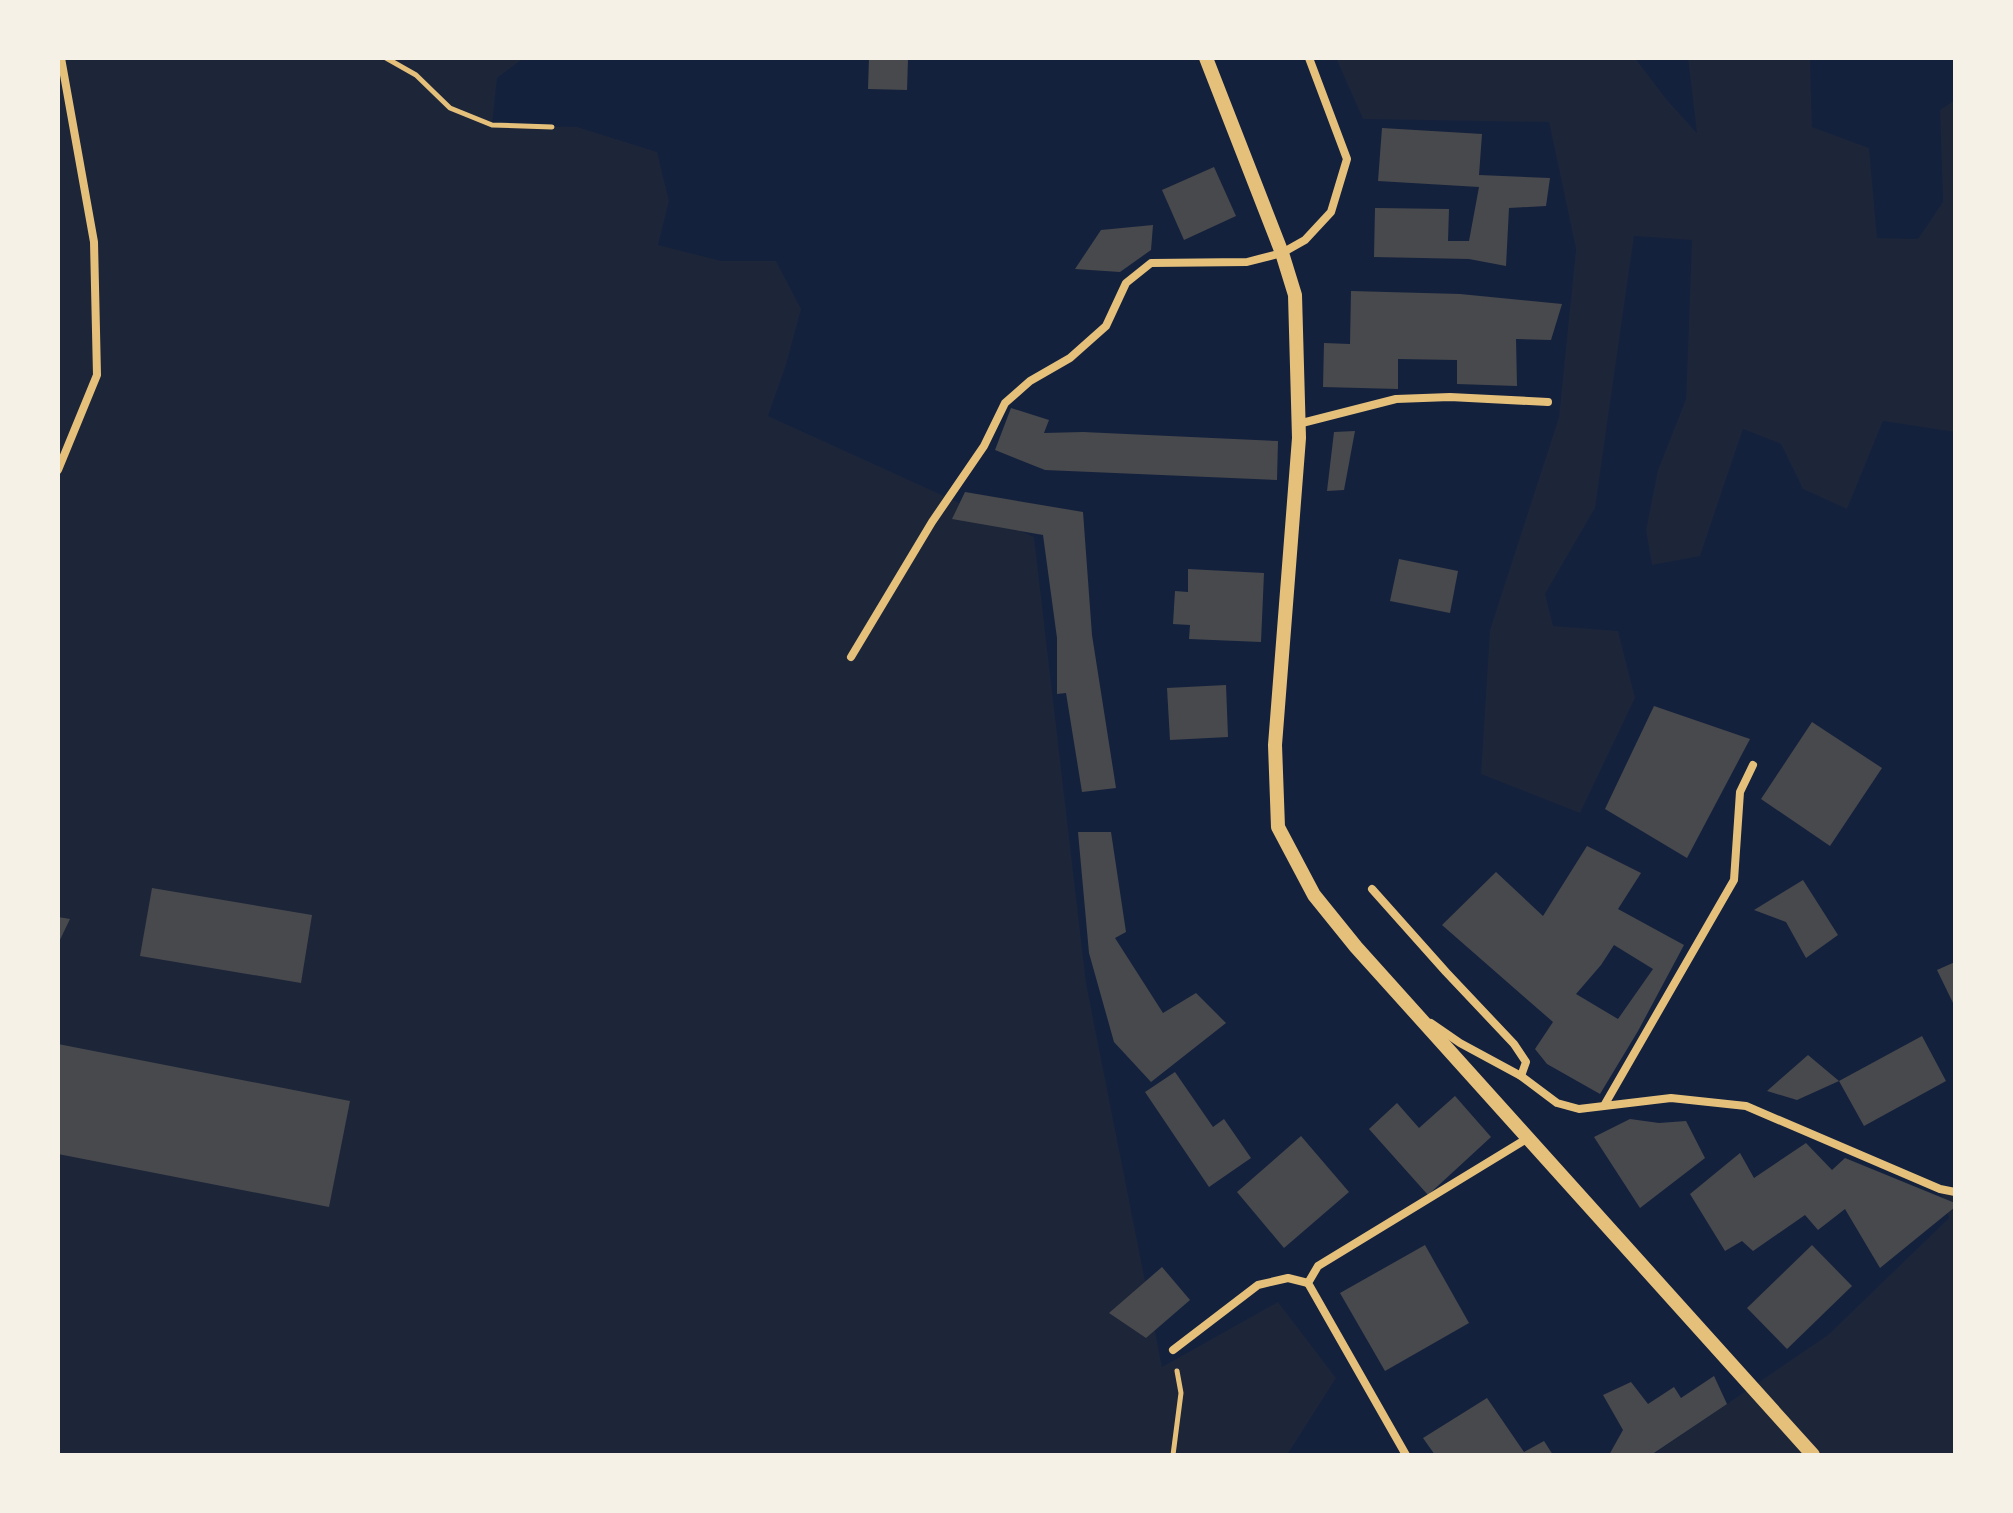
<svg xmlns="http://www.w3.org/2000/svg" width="2013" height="1513" font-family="Lato,sans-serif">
	<rect width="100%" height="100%" fill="#14213d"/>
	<g fill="#1d2539">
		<path d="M58 58H524L497 78 492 125 577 127 657 152 669 201 658 245 721 261H776L801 309 786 365 768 416 1034 537 1086 983 1162 1367 1278 1302 1336 1378 1287 1455H58Z"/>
		<path d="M1336 58H1635L1667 100 1697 133 1688 58H1810L1812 127 1869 148 1877 238 1918 239 1943 202 1940 110 1955 100V432L1883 421 1847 509 1803 489 1781 444 1743 429 1700 556 1652 565 1646 530 1658 470 1686 399 1692 240 1634 236 1595 508 1545 594 1553 626 1618 631 1635 698 1580 813 1481 774 1490 630 1559 417 1576 249 1549 122 1363 119Z"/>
		<path d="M1940 1189 1955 1192V1455H1652L1828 1335 1949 1218Z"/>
	</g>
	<g fill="#48494c" fill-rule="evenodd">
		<path d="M869 58H908L907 90 868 89Z"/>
		<path d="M1382 128 1482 134 1479 175 1550 178 1546 206 1509 208 1506 266 1469 259 1374 257 1375 208 1449 209 1448 241H1469L1479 187 1378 181Z"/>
		<path d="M1214 167 1236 216 1184 240 1162 190Z"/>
		<path d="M1153 225 1151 250 1120 272 1075 269 1101 230Z"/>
		<path d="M1351 291 1460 294 1562 304 1551 340 1516 339 1517 386 1457 384V360L1398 359V389L1323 387 1324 343 1350 344Z"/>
		<path d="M1011 408 1049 420 1044 433 1083 432 1278 441 1277 480 1045 470 995 450Z"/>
		<path d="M1355 431 1344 490 1327 491 1334 432Z"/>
		<path d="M965 492 1083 512 1092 635 1116 788 1082 792 1066 693 1057 694V638L1043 535 952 519Z"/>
		<path d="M1399 559 1458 571 1450 613 1390 601Z"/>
		<path d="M1188 569 1264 573 1261 642 1189 639 1190 625 1173 624 1175 591 1188 592Z"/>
		<path d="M1226 685 1228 737 1170 740 1167 688Z"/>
		<path d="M1654 706 1750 739 1687 858 1605 809Z"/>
		<path d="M1812 722 1882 768 1830 846 1761 799Z"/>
		<path d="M1078 832H1111L1126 932 1115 938 1163 1013 1196 993 1226 1023 1151 1082 1114 1042 1089 953Z"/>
		<path d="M1587 846 1641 873 1618 909 1684 945 1638 1031 1600 1094 1547 1064 1535 1049 1553 1022 1442 925 1496 872 1543 916ZM1614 945 1653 969 1618 1019 1576 994 1601 965Z"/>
		<path d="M1803 880 1838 935 1806 958 1786 922 1754 910Z"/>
		<path d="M152 888 312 915 301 983 140 956Z"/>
		<path d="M58 917 70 919 58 944Z"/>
		<path d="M1955 962V1007L1937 970Z"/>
		<path d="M1922 1036 1946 1081 1864 1126 1839 1081 1797 1100 1767 1091 1808 1055 1839 1081Z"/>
		<path d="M58 1044 350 1101 329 1207 58 1154Z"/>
		<path d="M1175 1072 1213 1127 1224 1119 1251 1158 1209 1187 1145 1092Z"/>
		<path d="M1455 1096 1491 1137 1428 1195 1369 1129 1397 1103 1419 1128Z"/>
		<path d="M1630 1119 1659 1123 1686 1121 1705 1158 1640 1208 1594 1137Z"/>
		<path d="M1301 1136 1349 1192 1284 1248 1237 1192Z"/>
		<path d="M1806 1143 1832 1170 1845 1158 1955 1203V1207L1880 1268 1845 1209 1818 1230 1805 1215 1753 1251 1742 1241 1725 1251 1690 1194 1740 1153 1754 1178Z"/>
		<path d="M1425 1245 1469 1323 1385 1371 1340 1293Z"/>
		<path d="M1812 1245 1852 1286 1787 1349 1747 1308Z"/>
		<path d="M1162 1267 1190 1300 1146 1338 1109 1313Z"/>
		<path d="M1714 1376 1727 1404 1651 1455H1609L1623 1430 1603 1395 1631 1382 1648 1404 1674 1387 1681 1398Z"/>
		<path d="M1487 1398 1524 1452 1544 1441 1553 1455H1435L1423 1438Z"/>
	</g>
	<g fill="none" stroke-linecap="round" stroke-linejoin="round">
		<g stroke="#e5c07b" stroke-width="5">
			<path d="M386 58 416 75 450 108 492 125 552 127"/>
			<path d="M1173 1455 1181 1393 1177 1371"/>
		</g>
		<g stroke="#e5c07b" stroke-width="8">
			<path d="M1298 424 1396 399 1450 397 1548 402"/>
			<path d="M58 470 97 375 94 242 61 58"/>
			<path d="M851 657 932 522 984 446 1005 403 1030 381 1070 358 1106 326 1126 283 1151 263 1247 262 1282 253 1305 240 1331 212 1347 159 1309 58"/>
			<path d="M1372 889 1446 972 1514 1044 1526 1062 1521 1076"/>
			<path d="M1431 1023 1460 1043 1521 1076 1557 1103 1579 1109 1671 1098 1746 1106 1940 1189 1955 1192"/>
			<path d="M1605 1104 1734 880 1740 792 1753 765"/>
			<path d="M1173 1350 1258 1285 1288 1278 1308 1283"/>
			<path d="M1406 1455 1308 1283 1318 1266 1528 1138"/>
		</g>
		<path stroke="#e5c07b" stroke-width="14" d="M1206 58 1282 253 1295 295 1299 438 1275 745 1278 827 1314 895 1356 947 1813 1455"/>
	</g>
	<rect width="2013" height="1513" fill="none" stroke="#f6f1e7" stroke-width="120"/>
</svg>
